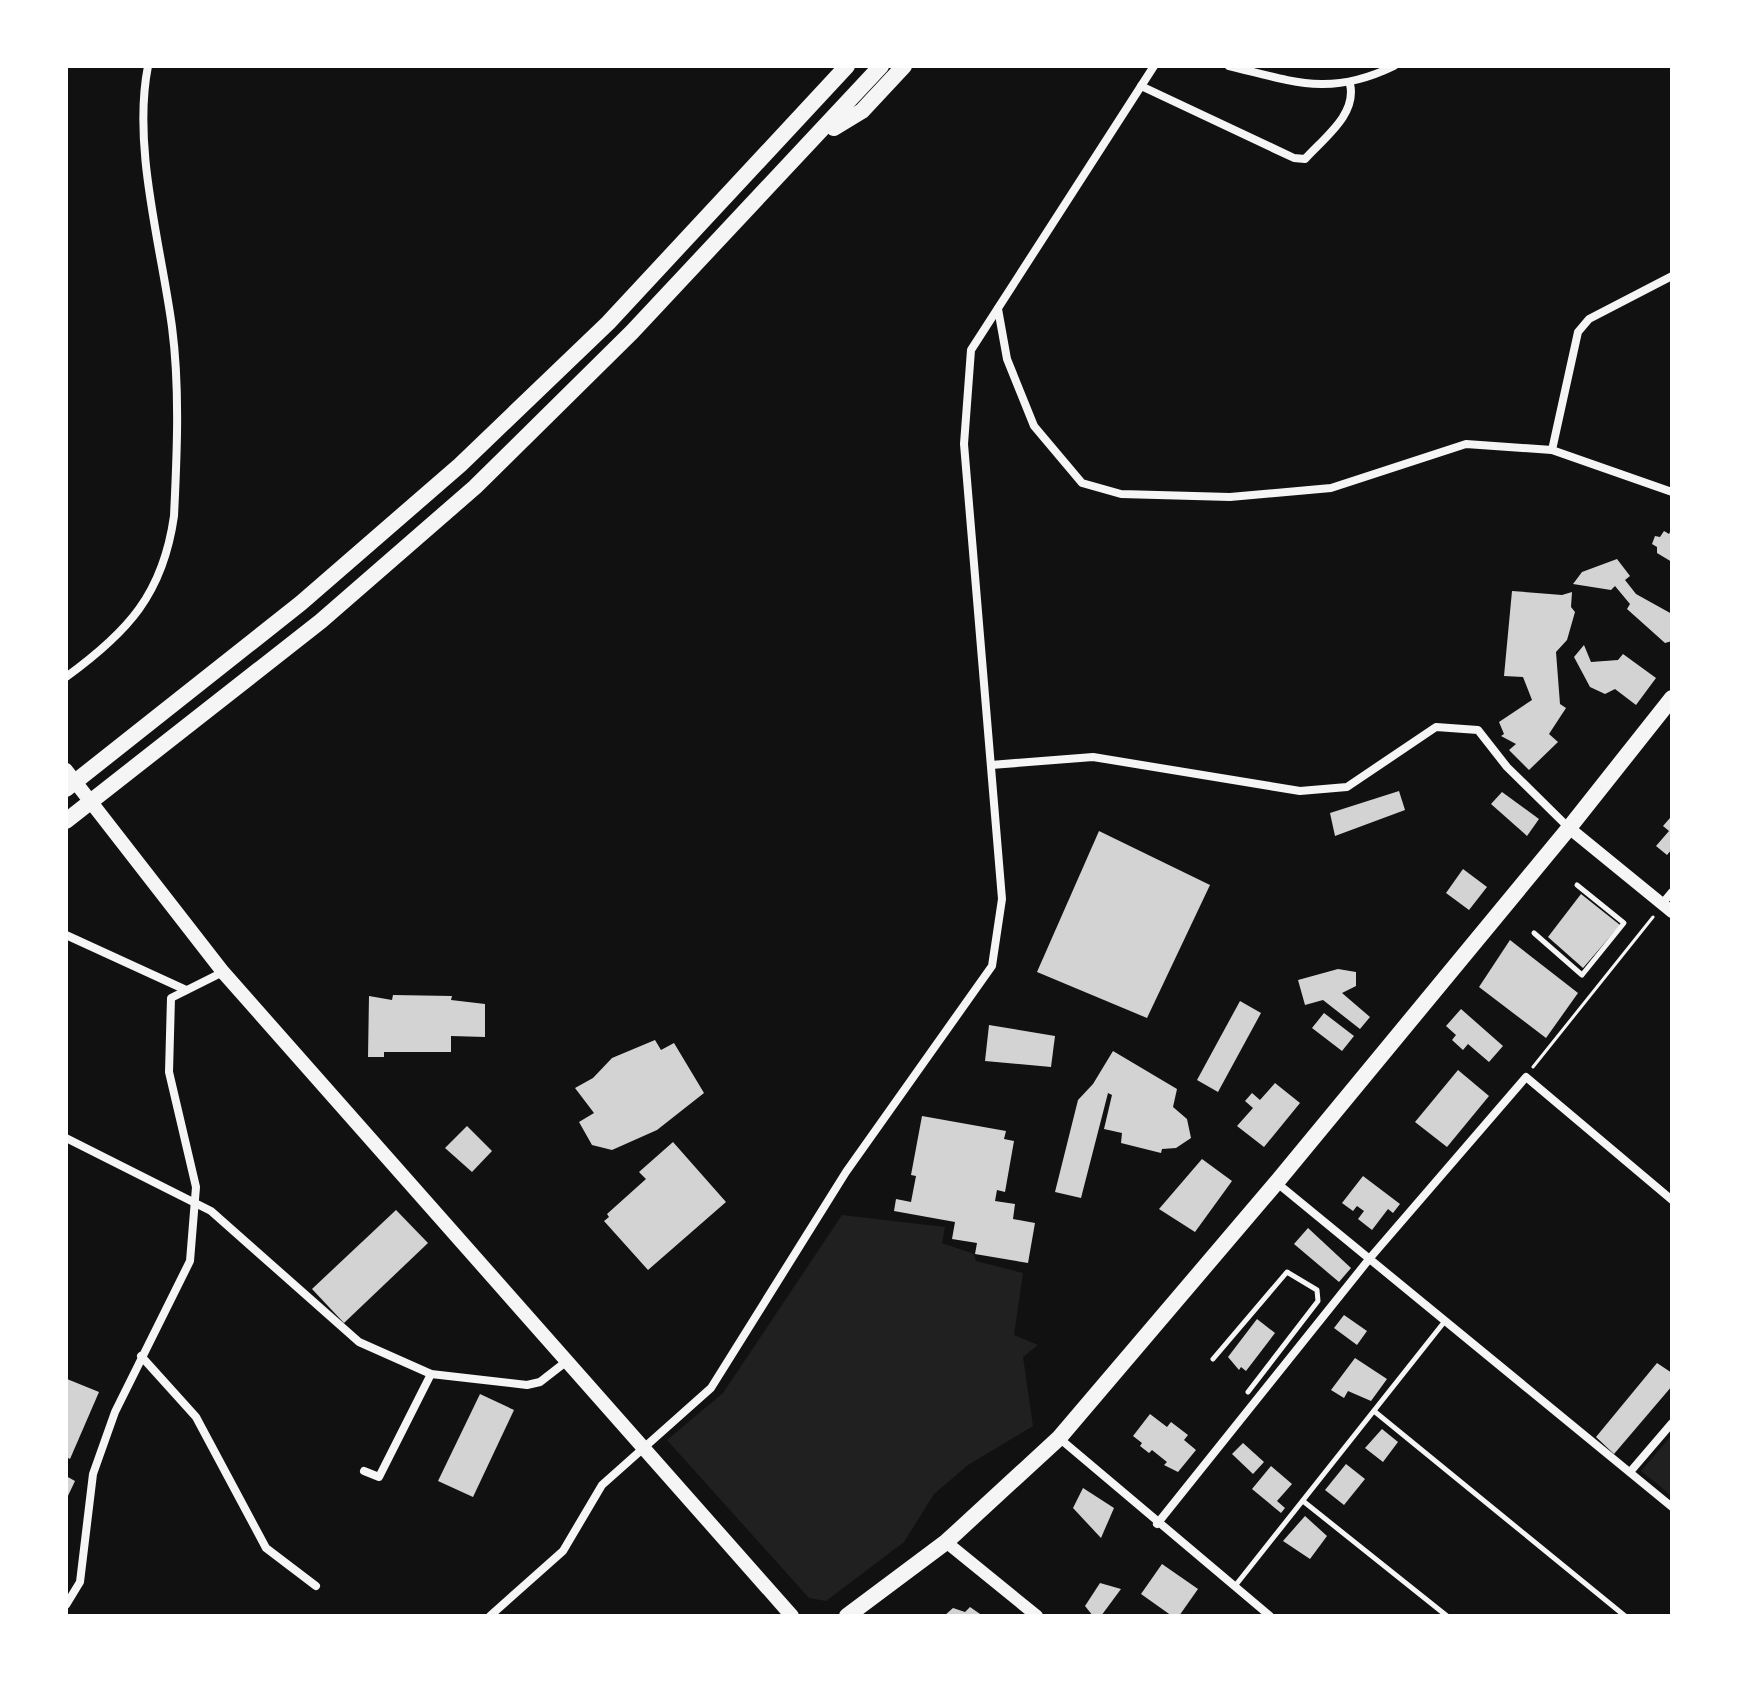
<svg xmlns="http://www.w3.org/2000/svg" width="1738" height="1682" font-family="Raleway,sans-serif">
	<rect width="100%" height="100%" fill="#111"/>
	<g fill="#202020">
		<path d="M842 1215 945 1227 942 1243 974 1254 976 1261 1023 1273 1014 1335 1038 1345 1023 1357 1033 1426 968 1465 934 1494 904 1542 826 1601 809 1598 667 1440 723 1393Z"/>
		<path d="M1672 1435V1496L1641 1471Z"/>
	</g>
	<g fill="#d3d3d3">
		<path d="M1672 528V562L1657 553V547L1652 544 1655 536 1660 537 1664 531 1669 534Z"/>
		<path d="M1617 559 1630 576 1625 580 1636 594 1672 614V641L1665 643 1627 609 1630 604 1615 586 1611 590 1573 584 1582 572Z"/>
		<path d="M1512 591 1562 595 1572 592 1571 607 1575 612 1567 640 1556 652 1560 704 1566 708 1549 734 1558 742 1529 770 1509 750 1516 744 1501 736 1504 734 1499 722 1532 700 1523 677 1504 676Z"/>
		<path d="M1584 645 1591 662 1618 660 1623 654 1656 678 1636 705 1615 689 1605 694 1590 687 1574 657Z"/>
		<path d="M1399 791 1405 810 1335 836 1330 813Z"/>
		<path d="M1502 792 1539 819 1527 836 1491 804Z"/>
		<path d="M1670 818 1672 849 1667 855 1656 846 1669 831 1663 826Z"/>
		<path d="M1099 831 1210 885 1147 1018 1037 972Z"/>
		<path d="M1463 869 1487 887 1469 910 1446 893Z"/>
		<path d="M1581 894 1620 925 1583 968 1548 937Z"/>
		<path d="M1510 940 1578 993 1546 1038 1479 987Z"/>
		<path d="M1338 969 1356 972V986L1342 993 1370 1017 1360 1029 1323 1000 1305 1005 1298 980Z"/>
		<path d="M393 995 452 996 451 1000 485 1004V1037L451 1036V1052H384V1057H368L369 996 392 1000Z"/>
		<path d="M1240 1001 1261 1013 1218 1092 1197 1080Z"/>
		<path d="M1461 1009 1503 1046 1489 1062 1468 1044 1463 1050 1452 1040 1456 1035 1446 1026Z"/>
		<path d="M1324 1013 1354 1036 1342 1051 1312 1028Z"/>
		<path d="M989 1025 1055 1036 1051 1067 985 1061Z"/>
		<path d="M655 1040 661 1050 674 1043 704 1093 657 1130 612 1150 592 1145 579 1122 594 1113 575 1088 593 1078 612 1058Z"/>
		<path d="M1113 1051 1177 1089 1173 1107 1187 1119 1191 1138 1176 1148 1162 1149 1161 1153 1121 1143 1122 1133 1104 1129 1112 1095 1108 1093 1081 1198 1055 1192 1078 1100 1093 1084Z"/>
		<path d="M1458 1070 1489 1096 1447 1147 1415 1122Z"/>
		<path d="M1275 1083 1300 1103 1264 1147 1237 1126 1253 1108 1245 1101 1252 1093 1260 1100Z"/>
		<path d="M922 1116 1006 1131 1004 1139 1014 1141 1005 1192 997 1190 995 1201 1015 1204 1013 1219 1035 1223 1028 1263 975 1254 977 1243 952 1239 955 1222 894 1211 896 1199 911 1202 916 1176 911 1175Z"/>
		<path d="M467 1126 492 1151 472 1172 445 1148Z"/>
		<path d="M673 1142 726 1202 648 1270 604 1221 609 1217 607 1214 646 1179 639 1172Z"/>
		<path d="M1202 1159 1232 1181 1195 1232 1159 1209Z"/>
		<path d="M1363 1176 1400 1204 1393 1213 1388 1209 1372 1230 1358 1219 1364 1211 1357 1206 1353 1211 1342 1203Z"/>
		<path d="M396 1210 428 1243 344 1323 312 1289Z"/>
		<path d="M1308 1228 1351 1268 1339 1282 1294 1244Z"/>
		<path d="M1344 1315 1367 1331 1357 1345 1334 1328Z"/>
		<path d="M1257 1319 1275 1333 1246 1371 1241 1367 1239 1370 1228 1357Z"/>
		<path d="M1355 1358 1387 1379 1371 1401 1348 1391 1344 1398 1331 1390Z"/>
		<path d="M1657 1363 1672 1373V1386L1614 1454 1596 1437Z"/>
		<path d="M67 1379 99 1392 70 1459 66 1457Z"/>
		<path d="M480 1394 514 1410 473 1497 438 1481Z"/>
		<path d="M1150 1414 1167 1427 1171 1422 1188 1435 1184 1440 1196 1450 1178 1472 1164 1465 1167 1462 1152 1450 1149 1453 1140 1446 1142 1443 1133 1436Z"/>
		<path d="M1382 1429 1398 1442 1383 1462 1365 1448Z"/>
		<path d="M1243 1443 1264 1462 1253 1474 1232 1454Z"/>
		<path d="M1346 1464 1365 1479 1344 1505 1325 1490Z"/>
		<path d="M1271 1466 1292 1484 1277 1501 1285 1508 1281 1513 1252 1489Z"/>
		<path d="M66 1476 75 1481 66 1500Z"/>
		<path d="M1083 1488 1114 1508 1101 1538 1073 1508Z"/>
		<path d="M1305 1516 1327 1536 1310 1559 1283 1541Z"/>
		<path d="M1162 1564 1198 1589 1179 1616H1172L1141 1594Z"/>
		<path d="M1100 1583 1121 1589 1101 1616H1093L1085 1606Z"/>
		<path d="M970 1607 983 1616H944L953 1608 965 1612Z"/>
	</g>
	<g fill="none" stroke-linecap="round" stroke-linejoin="round">
		<path stroke="#f5f5f5" stroke-width="3" d="M1533 1067 1653 917"/>
		<g stroke="#f5f5f5" stroke-width="5">
			<path d="M1534 933 1582 975 1624 923 1577 885"/>
			<path d="M1213 1359 1287 1272 1317 1290 1318 1301 1248 1392"/>
			<path d="M1374 1411 1625 1616"/>
			<path d="M1303 1501 1447 1616"/>
			<path d="M1235 1586 1445 1321"/>
		</g>
		<g stroke="#f5f5f5" stroke-width="8">
			<path d="M1229 66C1295 82 1330 97 1394 66"/>
			<path d="M1141 86 1294 158 1305 159C1325 137 1357 114 1350 84"/>
			<path d="M1672 276 1589 319 1578 332 1552 450 1672 492"/>
			<path d="M998 309 1007 359 1034 426 1082 483 1121 494 1230 497 1331 488 1466 444 1552 450"/>
			<path d="M66 677C128 632 163 594 174 516 177 454 180 388 172 327 161 245 132 147 148 66"/>
			<path d="M991 765 1093 757 1300 791 1347 787 1436 727 1478 730 1507 767 1569 828"/>
			<path d="M1662 904 1672 892"/>
			<path d="M66 935 186 990"/>
			<path d="M66 1138 211 1211 359 1342 431 1374 527 1385 540 1382 567 1361"/>
			<path d="M1277 1183 1672 1507"/>
			<path d="M141 1356 196 1417 266 1548 316 1586"/>
			<path d="M1059 1438 1270 1616"/>
			<path d="M364 1471 379 1477 431 1374"/>
			<path d="M1630 1472 1672 1423"/>
			<path d="M1157 1524 1370 1258 1526 1077 1672 1200"/>
			<path d="M66 1605 80 1582 93 1474 115 1412 190 1261 196 1187 169 1072 171 998 223 972"/>
			<path d="M490 1616 563 1551 602 1485 711 1388 846 1172 992 966 1002 899 964 444 971 350 1154 66"/>
		</g>
		<g stroke="#f5f5f5" stroke-width="12">
			<path d="M1569 828 1672 912"/>
			<path d="M946 1542 1037 1616"/>
		</g>
		<path stroke="#f5f5f5" stroke-width="14" d="M66 770 223 972 792 1616"/>
		<path stroke="#f5f5f5" stroke-width="16" d="M847 1616 946 1542 1059 1438 1276 1183 1569 828 1672 698"/>
		<g stroke="#f5f5f5" stroke-width="16">
			<path d="M834 128 862 111 904 66"/>
			<path d="M66 789 301 603 460 465 608 323 847 66"/>
			<path d="M66 821 321 621 475 487 632 332 881 66"/>
		</g>
	</g>
	<rect width="1738" height="1682" fill="none" stroke="#ffffff" stroke-width="136"/>
</svg>
